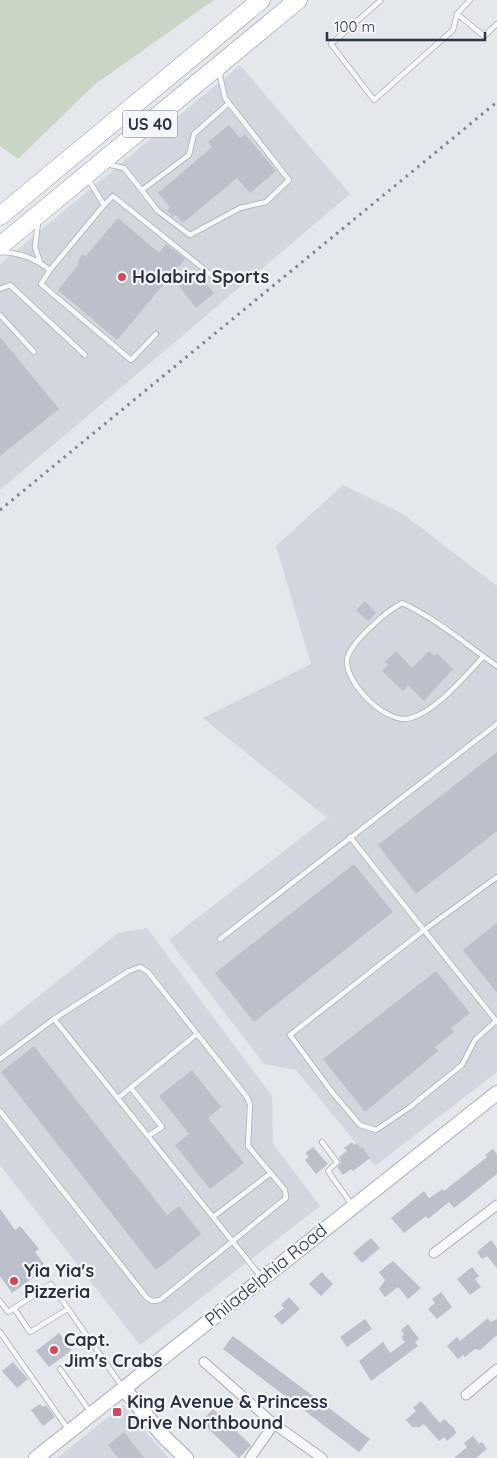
<svg xmlns="http://www.w3.org/2000/svg" width="497" height="1458" font-family="Quicksand,sans-serif">
	<rect width="100%" height="100%" fill="#e4e7ec"/>
	<g fill="#d2d6de">
		<path d="M240 65 350 194 0 490V264Z"/>
		<path d="M343 485 403 514 497 586V1072L375 1166 296 1070 264 1064 169 940 329 816 326 817 203 718 311 664 276 546Z"/>
		<path d="M147 928 272 1096 273 1144 320 1206 140 1345 0 1165V1027L118 933Z"/>
		<path d="M123 1405 168 1458H57Z"/>
	</g>
	<path fill="#c9d6c5" d="M0 0H214L94 85 18 159 0 146Z"/>
	<g fill="#bbc0ca">
		<path d="M229 125 240 138 245 134 276 171 250 193 237 178 183 223 176 215 173 217 167 210 170 207 158 193 212 147 208 142Z"/>
		<path d="M118 218 159 253 166 244 185 259 117 340 58 290 78 265V261L82 255 86 256Z"/>
		<path d="M195 270 214 293 196 308 177 283Z"/>
		<path d="M0 337 59 409 0 456Z"/>
		<path d="M365 601 376 613 368 621 356 610Z"/>
		<path d="M396 651 412 668 429 651 434 656 437 653 453 669 424 701 408 685 403 691 382 671 388 665 385 662Z"/>
		<path d="M497 752V831L416 894 378 845Z"/>
		<path d="M354 864 393 912 254 1022 215 973Z"/>
		<path d="M497 923V993L463 950Z"/>
		<path d="M436 971 470 1013 451 1028 454 1032 435 1047 438 1051 365 1112 323 1059Z"/>
		<path d="M34 1046 167 1215 179 1206 201 1234 156 1270 1 1072Z"/>
		<path d="M192 1070 221 1107 208 1118 244 1163 210 1189 175 1145 189 1134 159 1096Z"/>
		<path d="M352 1142 354 1145 357 1143 360 1148 362 1147 370 1158 353 1171 351 1169 343 1175 337 1167 341 1163 339 1157 347 1151 344 1148Z"/>
		<path d="M313 1147 328 1164 316 1174 305 1160 309 1157 305 1153Z"/>
		<path d="M493 1149 497 1154V1174L454 1208 449 1202 428 1219 426 1216 404 1233 391 1218 424 1191 429 1198 443 1189 444 1191 487 1157 485 1155Z"/>
		<path d="M0 1209 15 1230 20 1226 30 1238 39 1249 35 1252 44 1264 42 1266 44 1270 12 1293 0 1276Z"/>
		<path d="M371 1238 380 1248 362 1263 353 1253Z"/>
		<path d="M491 1240 497 1248V1268L487 1256 482 1259 477 1252Z"/>
		<path d="M393 1261 421 1288 408 1299 398 1287 385 1297 379 1289 385 1280 379 1272Z"/>
		<path d="M472 1267 479 1276 475 1279 481 1287 470 1295 457 1279Z"/>
		<path d="M322 1272 333 1284 321 1296 309 1284Z"/>
		<path d="M441 1292 452 1307 437 1319 428 1309 435 1303 432 1299Z"/>
		<path d="M289 1297 300 1309 282 1325 274 1316 284 1308 281 1305Z"/>
		<path d="M488 1318 490 1322 497 1319V1335L480 1350 475 1349 465 1357 463 1355 458 1359 447 1346 457 1337 460 1341Z"/>
		<path d="M365 1319 372 1329 347 1347 340 1337Z"/>
		<path d="M408 1324 419 1339 415 1342 418 1346 371 1381 359 1361 383 1342 390 1353 405 1342 401 1337 404 1335 401 1330Z"/>
		<path d="M59 1333 72 1350 49 1367 36 1351Z"/>
		<path d="M233 1336 370 1439 359 1452 223 1349Z"/>
		<path d="M13 1362 28 1379 17 1388 2 1371Z"/>
		<path d="M421 1401 440 1423 444 1419 454 1428 456 1433 447 1441 444 1437 439 1441 424 1424 418 1428 416 1426 413 1428 406 1420 416 1411 413 1408Z"/>
		<path d="M40 1404 43 1407 46 1405 55 1417 43 1426 31 1410Z"/>
		<path d="M213 1409 251 1445 239 1458 201 1422Z"/>
		<path d="M124 1432 144 1458H118L108 1445Z"/>
		<path d="M473 1436 479 1444 482 1442 487 1449 476 1458H454L467 1447 464 1443Z"/>
	</g>
	<g fill="none" stroke-linecap="round" stroke-linejoin="round">
		<g stroke="#a9aeb7" stroke-width="6">
			<g id="lane">
				<path d="M381 0 331 44 374 100 453 30 457 14 484 36 497 24"/>
				<path d="M457 14 470 0"/>
				<path d="M106 164 124 168 158 211 190 235 240 208 266 202 289 180 225 98 220 76 222 71"/>
				<path d="M142 190 189 155 194 134 229 103"/>
				<path d="M104 205 113 196 215 278"/>
				<path d="M38 223 35 247 40 262"/>
				<path d="M1 252C21 253 34 258 50 270L104 205 88 179"/>
				<path d="M50 270 41 284 131 360 156 334"/>
				<path d="M0 289 10 285 85 355"/>
				<path d="M0 315 34 352"/>
				<path d="M483 657C465 676 436 711 411 718 387 726 345 683 347 660 349 643 387 611 402 603 437 619 465 644 497 666"/>
				<path d="M350 837 497 1022"/>
				<path d="M497 877 424 930 290 1035 332 1092 360 1125 376 1130 410 1107 462 1065 475 1040 497 1020"/>
				<path d="M220 939 497 724"/>
				<path d="M54 1019 262 1278"/>
				<path d="M0 1059 54 1019 129 971 140 967 148 972 247 1097 250 1104 248 1146 285 1190 286 1198 160 1300 152 1301 147 1298 0 1111"/>
				<path d="M131 1088 162 1127 148 1136"/>
				<path d="M118 1098 197 1034"/>
				<path d="M322 1142 337 1162 328 1171 352 1205"/>
				<path d="M213 1217 271 1173"/>
				<path d="M0 1301 8 1312 51 1284 123 1388"/>
				<path d="M14 1308 30 1332 68 1309"/>
				<path d="M0 1332 68 1429"/>
				<path d="M60 1369 91 1413"/>
			</g>
		</g>
		<g stroke="#a9aeb7" stroke-width="11">
			<g id="street">
				<path d="M434 1253 497 1205"/>
				<path d="M204 1362 274 1424 322 1458"/>
				<path d="M466 1395 497 1369"/>
				<path d="M250 1458 274 1424"/>
			</g>
		</g>
		<g stroke="#a9aeb7" stroke-width="16">
			<g id="secondary">
				<path d="M124 1389 165 1438 186 1458"/>
				<path d="M36 1458 497 1093"/>
			</g>
		</g>
		<g stroke="#8b94a3" stroke-width="19">
			<g id="highway">
				<path d="M0 216 261 0"/>
				<path d="M0 246 298 0"/>
			</g>
		</g>
		<use href="#lane" stroke="#f7f8fa" stroke-width="4.5"/>
		<use href="#street" stroke="#f7f8fa" stroke-width="9"/>
		<use href="#secondary" stroke="#fff" stroke-width="14"/>
		<use href="#highway" stroke="#fff" stroke-width="18"/>
		<path stroke="#7d8696" stroke-width="3" stroke-dasharray="2.5 5" stroke-linecap="butt" d="M0 510 497 102"/>
	</g>
	<g fill="#d1495b" stroke="#f4f6f9" stroke-width="2">
		<circle cx="122" cy="277" r="5"/>
		<circle cx="14" cy="1281" r="5"/>
		<circle cx="54" cy="1350" r="5"/>
		<rect x="112" y="1407" width="10" height="10" rx="2.5"/>
	</g>
	<g text-anchor="middle" stroke-width="4.5" stroke-linejoin="round" paint-order="stroke">
		<rect fill="#f4f6f9" stroke="#676e7b" stroke-width="1" x="122.5" y="110.5" width="55" height="27" rx="4"/>
		<g font-size="16" font-weight="bold" fill="#2b3445">
			<text x="150" y="130">US 40</text>
		</g>
		<g font-size="18" font-weight="bold" fill="#2b3445" stroke="#f4f6f9" text-anchor="start">
			<text x="132" y="283">Holabird Sports</text>
			<text x="24" y="1277">Yia Yia's<tspan x="24" dy="21">Pizzeria</tspan></text>
			<text x="64" y="1346">Capt.<tspan x="64" dy="21">Jim's Crabs</tspan></text>
			<text x="127" y="1408">King Avenue &amp; Princess<tspan x="127" dy="21">Drive Northbound</tspan></text>
		</g>
		<g font-size="18" fill="#2b3445" stroke="#f4f6f9">
			<text transform="translate(266 1275) rotate(-39)" y="6">Philadelphia Road</text>
		</g>
	</g>
	<path d="M327 32v8h158v-8" fill="none" stroke="#2b3445" stroke-width="2.5"/>
	<text x="334" y="32" font-size="15" fill="#2b3445" stroke="#f4f6f9" stroke-width="4" paint-order="stroke">100 m</text>
</svg>
